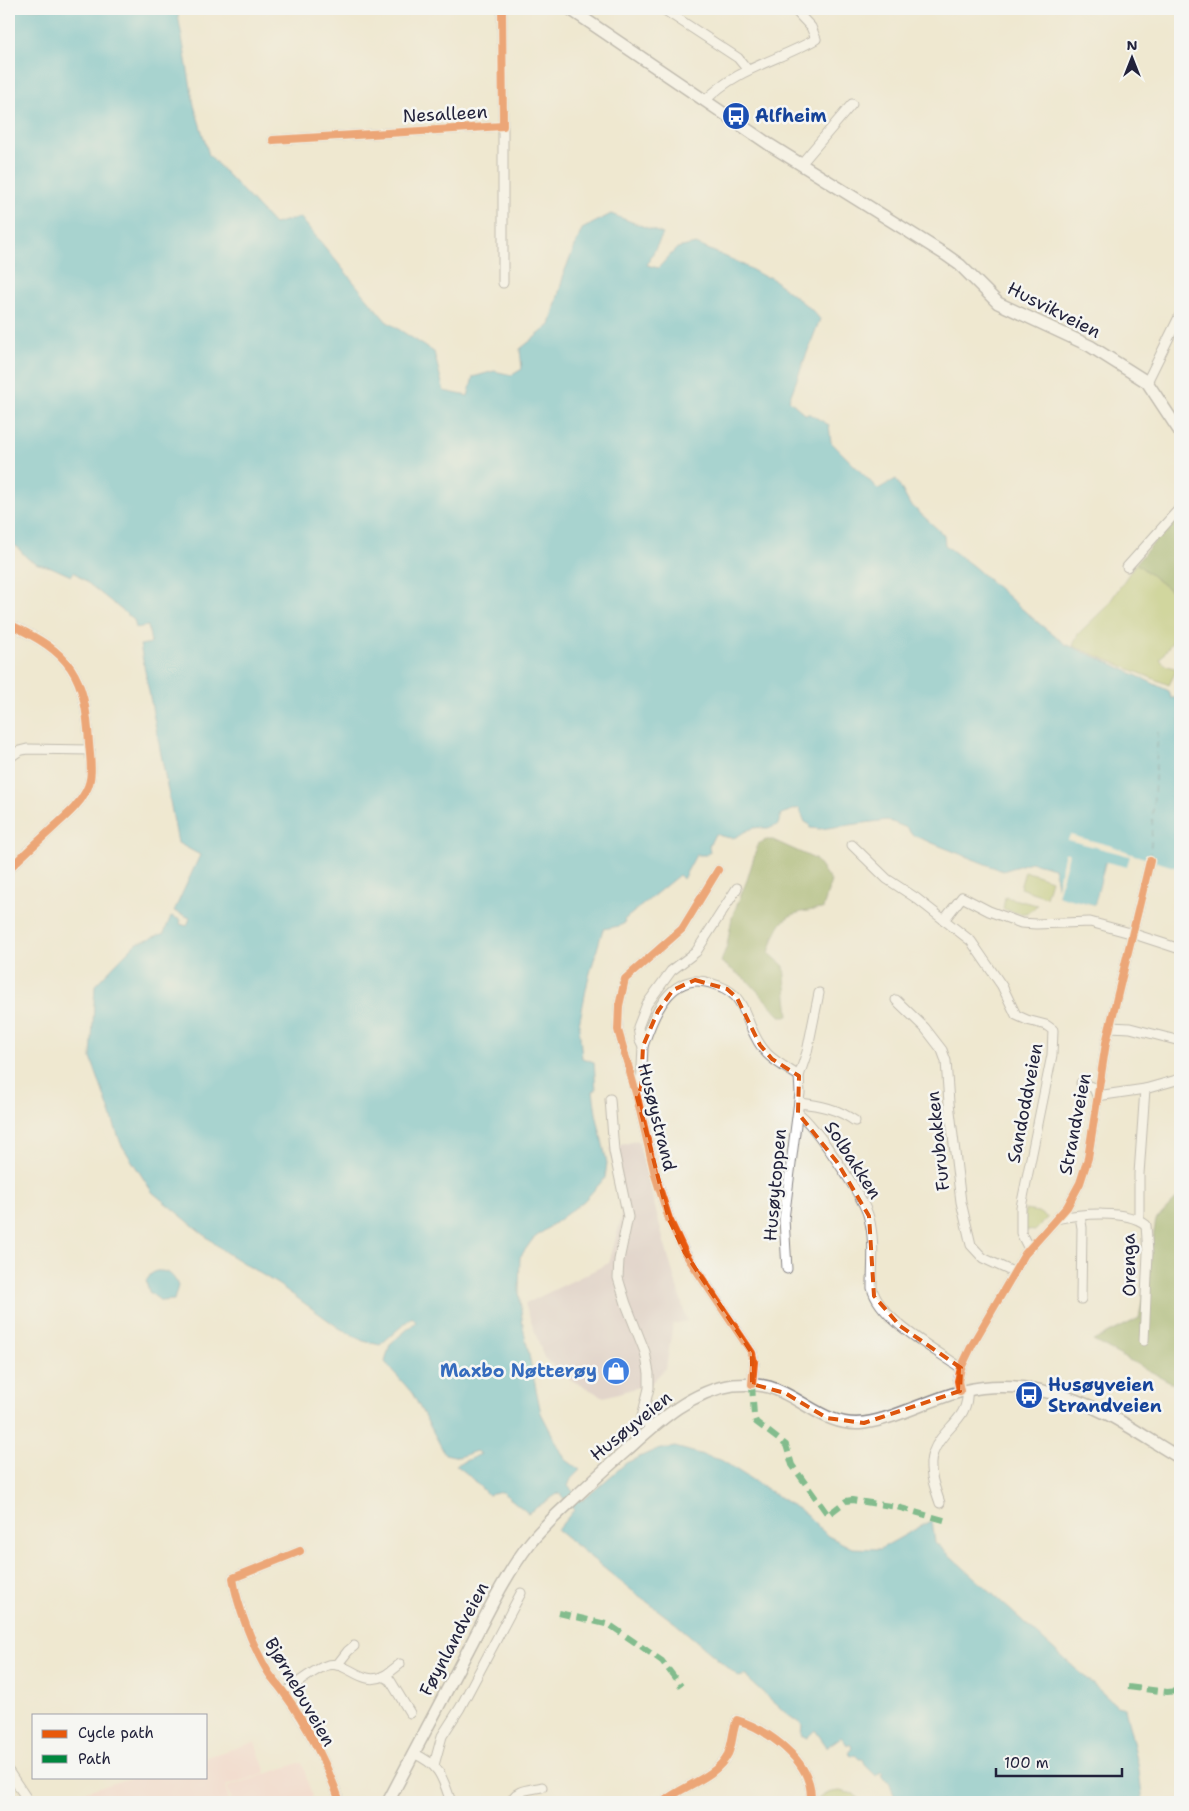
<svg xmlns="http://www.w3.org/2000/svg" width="1189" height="1811" font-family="'Shantell Sans',sans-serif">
	<rect width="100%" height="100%" fill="#f6f6f2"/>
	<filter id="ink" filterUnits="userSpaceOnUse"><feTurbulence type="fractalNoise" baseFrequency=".02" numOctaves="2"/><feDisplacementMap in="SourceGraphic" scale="10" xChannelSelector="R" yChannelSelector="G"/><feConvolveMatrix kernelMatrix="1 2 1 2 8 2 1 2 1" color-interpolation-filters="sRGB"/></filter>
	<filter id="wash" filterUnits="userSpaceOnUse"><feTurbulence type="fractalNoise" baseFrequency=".0096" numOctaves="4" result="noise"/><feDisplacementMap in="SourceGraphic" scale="20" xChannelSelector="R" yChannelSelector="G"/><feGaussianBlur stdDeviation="1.12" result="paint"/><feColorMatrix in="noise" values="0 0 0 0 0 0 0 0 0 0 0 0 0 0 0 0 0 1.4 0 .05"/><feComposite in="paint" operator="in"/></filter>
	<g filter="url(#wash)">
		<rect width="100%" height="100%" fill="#efe8d0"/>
		<g fill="#f7d0ce">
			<path d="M255 1742 266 1773 225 1786 230 1802H48L135 1777H206V1757Z"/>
			<path d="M302 1762 312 1797 306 1802H232L227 1787Z"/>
		</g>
		<path fill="#d2bec4" d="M638 1140 664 1242 687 1321 673 1324 666 1368 650 1384 604 1397 571 1380 544 1358 525 1304 609 1263 622 1215 610 1148Z"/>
		<g fill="#adc063" stroke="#68714f">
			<path d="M1136 563 1180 598V631L1160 659 1165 665 1177 669 1169 685 1073 646 1078 634 1107 606Z"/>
			<path d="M1025 871 1051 880 1046 897 1020 888Z"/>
			<path d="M1005 897 1037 905C1026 918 1018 913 1003 909Z"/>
			<path d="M1025 1210 1038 1212 1048 1218 1035 1231 1023 1230Z"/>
			<path d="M840 1791 854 1794 861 1802H815C822 1794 829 1792 840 1791Z"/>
		</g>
		<g fill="#8aa659" stroke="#56644a">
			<path d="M1180 512V598L1136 563Z"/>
			<path d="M766 840H773L815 859 831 881 823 909C786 913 780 916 769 953L784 966 789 1016H780L749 982 721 962 727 945 732 917 747 880 758 844Z"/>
			<path d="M1180 1195V1387L1093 1341 1139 1318 1156 1220Z"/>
		</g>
		<g fill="#52bacf" stroke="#3a6e85">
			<path d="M9 9H177L194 105 209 155 274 224 300 217 386 321 434 352 444 391 468 396 473 377 494 371 512 375 522 369 520 349 550 325 565 270 582 229 611 214 663 234 647 265 658 268 677 248 696 244 738 262 765 277H770L811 309 820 319 789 400 805 414H810L829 425 831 442 878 489 896 479 909 503 944 535 945 545 973 566 1036 621 1065 644 1110 663 1169 691 1171 698H1180V871L1132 856 1128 869 1105 863 1095 905 1059 898 1054 868 1031 862 1003 871 912 835 907 828 887 820 820 829 810 828 809 824 805 822 799 808 781 814 778 825C764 831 764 826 754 828 734 834 741 843 715 834L709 846 710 852 706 855H696L683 879 679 875 624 920 625 923 619 926 603 929 588 980 579 1025 582 1058 594 1062 596 1090 593 1091 596 1113 607 1163 605 1178 584 1201 533 1239 520 1257 519 1291 523 1326 541 1413 565 1459 580 1470 571 1479 568 1486 582 1501 626 1463 655 1450 675 1447 721 1460 806 1514 828 1536 852 1548 880 1549 932 1520 935 1542 1117 1706 1125 1708 1138 1763 1143 1802H901L898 1799 896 1800 889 1782H887L882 1775 884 1773 882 1772 876 1776 865 1765 863 1759H859L855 1755 851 1756 848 1753 852 1748 850 1744 848 1746 841 1737 827 1747 815 1730 807 1738 801 1735 802 1725 788 1715 748 1679 746 1675 739 1677 675 1623 626 1586 557 1530 574 1510 559 1493 528 1513 502 1492 488 1495 466 1473 456 1465 481 1454 476 1451 459 1457 445 1454 412 1393 385 1362 390 1344 416 1322 412 1317 380 1345 363 1341 339 1328 279 1285 225 1252 152 1192 121 1144 91 1058 95 985 135 944 164 933 171 916 181 920 180 924 187 926 190 918 174 911 200 855 178 843 140 645 151 643 148 626 136 628 134 620 74 572 71 576 51 567 38 564 28 559 16 546 9 542Z"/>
			<path d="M156 1271C168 1270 174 1275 178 1286L174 1300 161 1301 149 1292 146 1281 151 1274Z"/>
		</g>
		<path fill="#efe8d0" d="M1070 835 1112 846 1128 852V853L1180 869V873L1133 859 1128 871 1107 866 1096 908 1058 900 1056 891 1065 853H1069L1058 896 1095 905 1106 862 1127 867 1130 856 1068 840Z"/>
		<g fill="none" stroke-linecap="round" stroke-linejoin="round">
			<path stroke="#33576f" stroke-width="1" stroke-dasharray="6 5" stroke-linecap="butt" d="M1150 858 1158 732"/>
		</g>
	</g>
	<g filter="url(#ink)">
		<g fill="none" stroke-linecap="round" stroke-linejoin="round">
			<g stroke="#888586" stroke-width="11">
				<g id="street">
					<path d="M663 9 738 58 747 69"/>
					<path d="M705 101C736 68 778 61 816 39L811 27 794 9"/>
					<path d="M503 126V283"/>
					<path d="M273 140 503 126 502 9"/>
					<path d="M801 164 852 104"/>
					<path d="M1147 382 1180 315"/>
					<path d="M1127 567 1180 508"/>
					<path d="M9 624C71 653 85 673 89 743 90 758 94 777 86 791 79 805 67 815 56 825 40 840 24 854 9 869"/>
					<path d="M9 758 19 751 27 749 90 750"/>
					<path d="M852 845 887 879 916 898 971 941 1002 986 1016 1015 1027 1020 1046 1025 1053 1030 1052 1055 1021 1207V1233L1029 1249"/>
					<path d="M718 870 682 929 625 979 619 1006 618 1030 637 1097 655 1175 669 1219 685 1253 752 1353 754 1362 752 1384"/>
					<path d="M944 920 962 897 989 911 1021 923 1036 924 1090 922 1134 934 1180 949"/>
					<path d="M896 1000 925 1028 942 1050 946 1061 949 1103 961 1202 971 1245 983 1258 1013 1272"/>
					<path d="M1110 1027 1130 1028 1180 1041"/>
					<path d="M643 1046C653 1016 670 971 710 983 720 986 729 989 736 997 743 1005 746 1015 750 1025 763 1056 772 1059 799 1076L800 1093 784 1219 787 1269"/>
					<path d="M799 1076 807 1052 819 993"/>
					<path d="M1081 1083 1094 1088 1097 1096 1145 1089"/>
					<path d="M637 1097 641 1088 643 1046 640 1040 638 1027 647 1004 671 971 696 952 737 888"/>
					<path d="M610 1099 614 1151 628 1217 619 1260 618 1278 626 1304 645 1352 649 1373V1388L642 1417 651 1428"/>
					<path d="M799 1103C820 1105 838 1109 855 1121"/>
					<path d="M798 1113C814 1124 865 1199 869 1218 875 1241 872 1264 872 1288 880 1320 935 1349 961 1368"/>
					<path d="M1080 1216 1082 1228 1081 1299"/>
					<path d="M1056 1219C1079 1214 1127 1209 1146 1225L1148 1253 1144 1341"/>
					<path d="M1139 1219V1174L1145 1089 1180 1079"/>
					<path d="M960 1391 958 1381 961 1368 972 1345 1025 1254 1067 1207 1080 1183 1088 1158 1106 1043 1150 861"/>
					<path d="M940 1503C935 1488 927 1469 933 1453 942 1427 970 1420 967 1390"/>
					<path d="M300 1551 233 1578C237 1606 253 1647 268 1672 272 1679 279 1685 284 1693 307 1724 328 1766 340 1802"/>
					<path d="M337 1665 348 1651 354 1646"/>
					<path d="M383 1676 390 1680 410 1713"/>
					<path d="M284 1693C295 1685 314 1669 328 1665 347 1660 361 1687 384 1676 389 1673 395 1668 400 1664"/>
					<path d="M413 1753C440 1765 442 1776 451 1802"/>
					<path d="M434 1765 442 1736 460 1708 521 1593"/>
					<path d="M9 1772 29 1802"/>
					<path d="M512 1802C514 1789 531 1790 542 1787"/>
					<path d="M663 1802C683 1785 715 1779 728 1754 733 1743 732 1731 737 1720 764 1728 801 1754 809 1783 811 1789 811 1796 811 1802"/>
				</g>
			</g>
			<g stroke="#888586" stroke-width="14">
				<g id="secondary">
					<path d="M570 9 770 145 946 255 960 265 998 303 1090 346 1147 382 1180 432"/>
					<path d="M388 1802C414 1752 441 1701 468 1650 487 1614 505 1575 530 1543 541 1529 554 1517 567 1505 587 1486 607 1467 628 1449 658 1422 691 1391 733 1385 745 1384 757 1384 769 1387 803 1397 826 1428 864 1423 898 1418 930 1399 963 1391 1012 1379 1065 1392 1109 1415 1133 1428 1156 1444 1180 1458"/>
				</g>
			</g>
			<use href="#street" stroke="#fff" stroke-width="9"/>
			<use href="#secondary" stroke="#fff" stroke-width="11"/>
			<g stroke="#00873e" stroke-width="6" stroke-dasharray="12 6" stroke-linecap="butt">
				<path d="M752 1384 754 1416 756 1422 786 1445 792 1465 828 1515 846 1501 852 1500 897 1507 947 1521"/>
				<path d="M559 1613 610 1625 662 1661 681 1686"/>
				<path d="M1128 1687 1167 1692 1180 1691"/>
			</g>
			<g stroke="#f6f6f2" stroke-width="11">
				<g id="cycleway">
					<path d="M273 140 503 126 502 9"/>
					<path d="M9 624C71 653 85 673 89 743 90 758 94 777 86 791 79 805 67 815 56 825 40 840 24 854 9 869"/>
					<path d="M718 870 682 929 625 979 619 1006 618 1030 637 1097 655 1175 669 1219 685 1253 752 1353 754 1362 752 1384"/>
					<path d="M960 1391 958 1381 961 1368 972 1345 1025 1254 1067 1207 1080 1183 1088 1158 1106 1043 1150 861"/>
					<path d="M300 1551 233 1578C237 1606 253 1647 268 1672 272 1679 279 1685 284 1693 307 1724 328 1766 340 1802"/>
					<path d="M663 1802C683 1785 715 1779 728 1754 733 1743 732 1731 737 1720 764 1728 801 1754 809 1783 811 1789 811 1796 811 1802"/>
				</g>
			</g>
			<use href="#cycleway" stroke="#e8590c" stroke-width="8"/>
		</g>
	</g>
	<path d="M0 0H1189V1811H0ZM695 980 727 989 737 998 760 1045 772 1059 799 1076 798 1113 837 1162 869 1216 874 1296 900 1326 961 1368 960 1391 864 1423 827 1418 785 1393 752 1384V1353L685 1253 669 1219 637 1097 641 1088 643 1046 658 1011 673 990Z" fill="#efe8d0" fill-opacity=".55" fill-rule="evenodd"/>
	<path fill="none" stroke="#de560e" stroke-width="4" stroke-dasharray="10 6" stroke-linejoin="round" d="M695 980 727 989 737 998 760 1045 772 1059 799 1076 798 1113 837 1162 869 1216 874 1296 900 1326 961 1368 960 1391 864 1423 827 1418 785 1393 752 1384V1353L685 1253 669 1219 637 1097 641 1088 643 1046 658 1011 673 990Z"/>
	<defs>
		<g id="bus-disc" transform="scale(1.4375)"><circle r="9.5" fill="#1a4fb4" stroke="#f6f6f2"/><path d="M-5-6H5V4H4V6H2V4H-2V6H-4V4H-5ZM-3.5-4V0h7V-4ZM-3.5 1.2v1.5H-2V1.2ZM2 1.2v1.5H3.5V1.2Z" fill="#fff"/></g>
		<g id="shop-disc" transform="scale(1.4375)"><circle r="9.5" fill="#3f7fe0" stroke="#f6f6f2"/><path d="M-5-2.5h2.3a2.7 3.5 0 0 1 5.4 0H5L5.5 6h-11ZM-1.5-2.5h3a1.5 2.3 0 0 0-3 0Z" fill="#fff"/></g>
	</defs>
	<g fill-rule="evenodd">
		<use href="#bus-disc" x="736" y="116"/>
		<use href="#shop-disc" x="616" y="1371"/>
		<use href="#bus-disc" x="1029" y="1395"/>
	</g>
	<g text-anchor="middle" stroke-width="5" stroke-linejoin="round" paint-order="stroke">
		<g font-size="18" fill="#22223b" stroke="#f6f6f2">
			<text transform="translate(445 114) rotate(-3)" y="6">Nesalleen</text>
			<text transform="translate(1054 310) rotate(27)" y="6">Husvikveien</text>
			<text transform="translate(1025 1103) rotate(-79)" y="6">Sandoddveien</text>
			<text transform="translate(657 1117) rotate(76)" y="6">Husøystrand</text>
			<text transform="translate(1075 1124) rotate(-79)" y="6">Strandveien</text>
			<text transform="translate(938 1141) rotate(-96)" y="6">Furubakken</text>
			<text transform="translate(853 1160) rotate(57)" y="6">Solbakken</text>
			<text transform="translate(775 1185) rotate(-85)" y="6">Husøytoppen</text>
			<text transform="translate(1129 1265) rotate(-91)" y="6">Orenga</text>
			<text transform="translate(631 1426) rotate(-39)" y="6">Husøyveien</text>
			<text transform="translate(454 1639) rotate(-62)" y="6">Føynlandveien</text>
			<text transform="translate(300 1692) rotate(60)" y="6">Bjørnebuveien</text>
		</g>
		<g font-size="18" font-weight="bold" fill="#164399" stroke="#f6f6f2" text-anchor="start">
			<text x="755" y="122">Alfheim</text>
			<text x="1048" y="1391">Husøyveien<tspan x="1048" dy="21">Strandveien</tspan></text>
		</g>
		<g font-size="18" font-weight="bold" fill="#366cbe" stroke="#f6f6f2" text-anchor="end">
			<text x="597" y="1377">Maxbo Nøtterøy</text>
		</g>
	</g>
	<rect width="1189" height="1811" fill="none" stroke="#f6f6f2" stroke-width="30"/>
	<rect x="32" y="1714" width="175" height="65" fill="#f6f6f2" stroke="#a1a1a9"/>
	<rect x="42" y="1730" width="25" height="8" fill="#e8590c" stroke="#a1a1a9"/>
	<text x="78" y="1738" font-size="15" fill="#22223b">Cycle path</text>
	<rect x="42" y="1755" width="25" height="8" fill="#00873e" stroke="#a1a1a9"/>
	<text x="78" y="1764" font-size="15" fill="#22223b">Path</text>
	<g transform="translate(1132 58)" stroke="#f6f6f2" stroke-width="4" paint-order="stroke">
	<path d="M0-4L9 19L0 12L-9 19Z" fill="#22223b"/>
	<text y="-8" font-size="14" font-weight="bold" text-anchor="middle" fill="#22223b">N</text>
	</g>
	<path d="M996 1768v8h126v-8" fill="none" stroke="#22223b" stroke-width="2.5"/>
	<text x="1004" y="1768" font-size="15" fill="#22223b" stroke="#f6f6f2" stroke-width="4" paint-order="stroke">100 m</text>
</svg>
